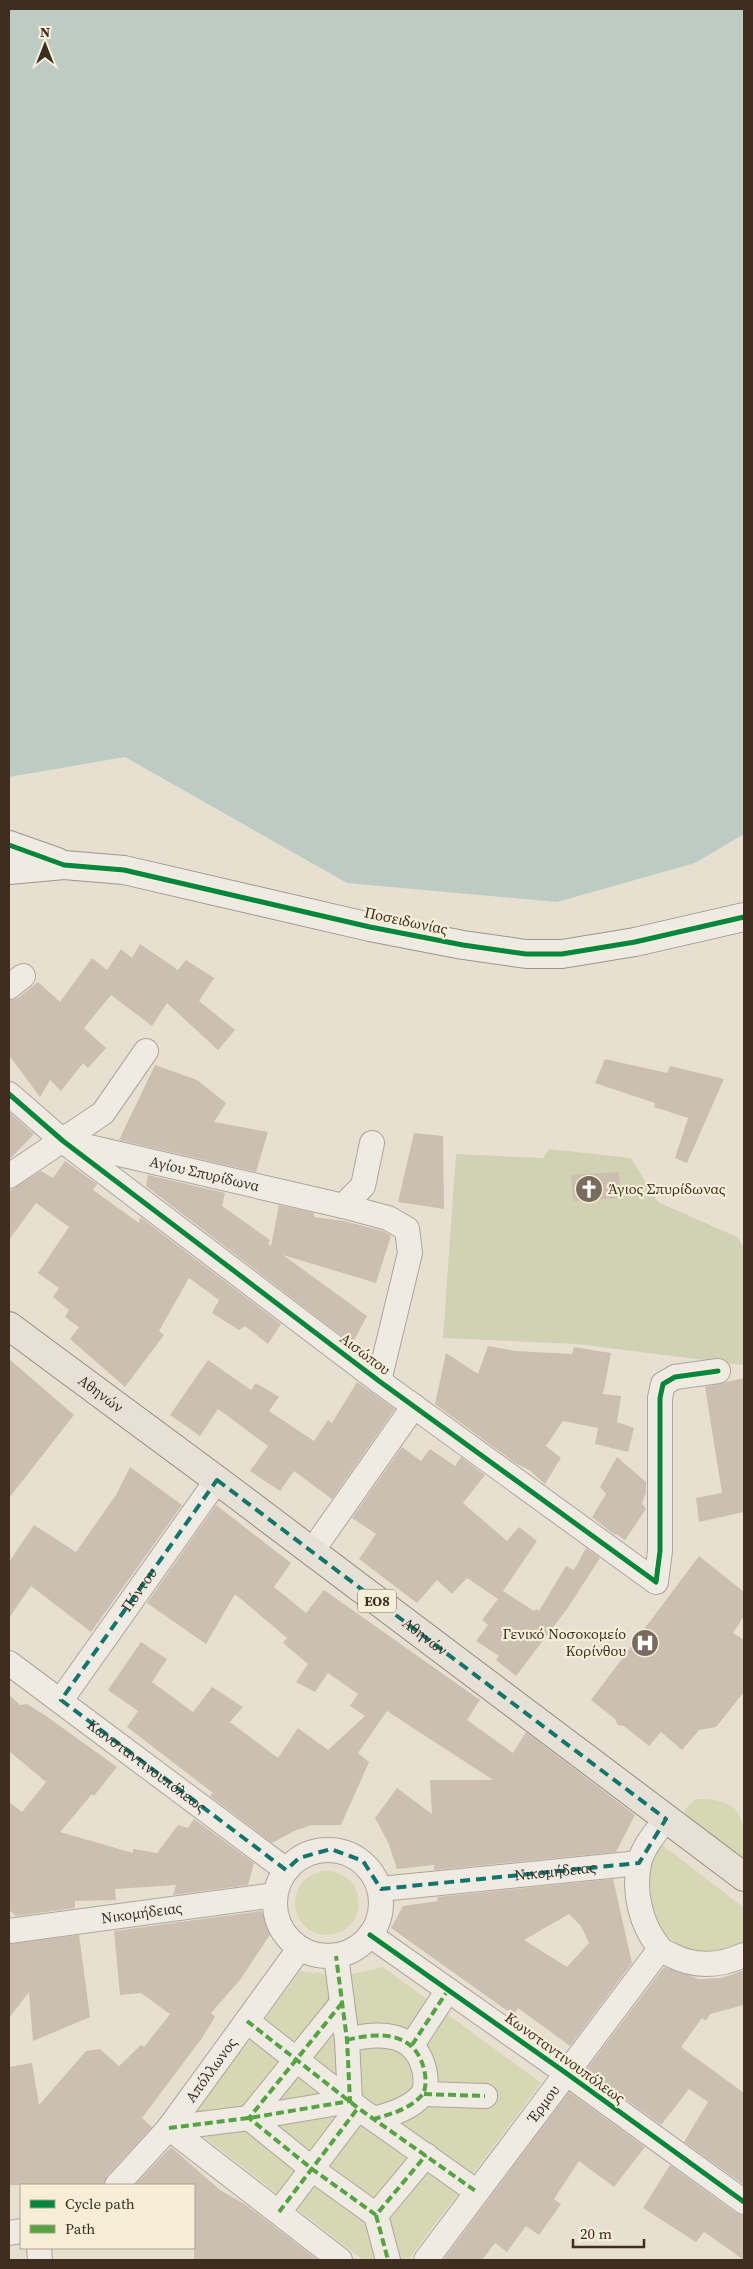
<svg xmlns="http://www.w3.org/2000/svg" width="753" height="2269" font-family="'Source Serif 4',serif">
	<rect width="100%" height="100%" fill="#e7e0d1"/>
	<g fill="#d6d7b3">
		<path d="M696 1799C750 1798 744 1826 744 1868L683 1818 686 1808Z"/>
		<path d="M661 1844 744 1908V1946C734 1948 721 1953 710 1953 655 1952 629 1886 661 1844Z"/>
		<circle cx="327" cy="1903" r="32"/>
		<path d="M383 1967 541 2083 408 2260H363L187 2124 300 1971 343 1976Z"/>
	</g>
	<path fill="#d1d1b3" d="M549 1149 631 1158 658 1202 737 1237 744 1247V1365L577 1344 443 1338 456 1154 543 1158Z"/>
	<path fill="#bcccc2" d="M9 9H744V834L695 863 557 902 347 883 125 757 9 777Z"/>
	<g fill="#cbbfb2" fill-rule="evenodd">
		<path d="M140 944 178 970 186 960 214 978 199 1001 235 1030 218 1050 167 1003 152 1026 111 995 84 1028 106 1048 88 1068 83 1063 61 1091 50 1080 40 1097 9 1055V1000L18 998 38 982 60 1002 92 958 107 970 121 949 132 958Z"/>
		<path d="M605 1059 667 1073 670 1066 724 1079 687 1163 675 1158 688 1118 654 1107 655 1103 595 1083Z"/>
		<path d="M155 1065 197 1080 226 1103 214 1122 268 1132 256 1172 119 1140Z"/>
		<path d="M9 1112 34 1134 9 1160Z"/>
		<path d="M414 1133 443 1136 444 1209 398 1202Z"/>
		<path d="M65 1161 97 1184 93 1190 139 1223 140 1217 281 1324 268 1344 245 1326 239 1330 212 1313 219 1300 189 1278 159 1331 164 1335 125 1387 70 1339 79 1327 65 1317 69 1310 53 1297 59 1288 38 1273 69 1227 36 1203 9 1240V1191L41 1171 53 1178Z"/>
		<path d="M619 1172 621 1198 573 1201 571 1175Z"/>
		<path d="M148 1175 225 1193 222 1206 270 1240 268 1244 271 1246 279 1205 314 1213V1217L344 1221 383 1231 391 1236 376 1283 283 1255 367 1316 352 1344 146 1186Z"/>
		<path d="M488 1346 515 1351 572 1354 574 1347 611 1353 603 1394 621 1396 617 1422 634 1428 628 1452 595 1444 598 1428 563 1421 546 1446 561 1458 545 1484 529 1470 517 1464 435 1404 446 1353 478 1374Z"/>
		<path d="M9 1359 74 1415 9 1498Z"/>
		<path d="M208 1360 251 1390 256 1383 279 1397 269 1411 314 1441 328 1420 332 1423 357 1382 395 1409 332 1499 294 1471 280 1491 250 1471 268 1446 218 1409 200 1436 170 1415Z"/>
		<path d="M744 1378V1512L699 1522 696 1498 722 1493 705 1387Z"/>
		<path d="M402 1447 421 1461 430 1449 455 1466 461 1457 485 1475 463 1503 507 1541 519 1527 537 1541 503 1591 534 1611 536 1609 539 1611 566 1566 574 1570 586 1548 600 1558 567 1609 516 1676 496 1660 499 1656 476 1641 488 1625 482 1620 498 1599 467 1578 452 1594 437 1580 417 1603 359 1559 376 1534 352 1518Z"/>
		<path d="M617 1457 646 1482V1492L642 1503 646 1509 625 1540 616 1534 615 1535 592 1517 606 1494 600 1487Z"/>
		<path d="M130 1467 182 1505 91 1632 31 1586 9 1618V1562L34 1525 76 1552 116 1495Z"/>
		<path d="M216 1505 291 1563 274 1587 306 1613 324 1590 480 1700 467 1720 513 1753 526 1732 635 1815 616 1852 434 1870V1865L397 1869 388 1842 375 1818 397 1788 432 1814 430 1780H493L387 1711 358 1753 369 1762 341 1825H312L294 1831 272 1843 210 1796 213 1793 127 1727 138 1711 108 1690 141 1642 167 1659 152 1682 193 1712 212 1687 243 1707 230 1722 278 1758 298 1728 328 1750 365 1716 350 1706 358 1694 328 1673 315 1692 296 1682 308 1664 283 1643 287 1638 235 1594 206 1644 147 1603Z"/>
		<path d="M699 1556 744 1592V1616L733 1633 744 1640V1692L716 1727 699 1730 682 1750 661 1732 649 1746 624 1726 618 1725 615 1719 591 1700Z"/>
		<path d="M9 1695 20 1705 27 1704 46 1716 117 1767 94 1796 92 1794 60 1832 133 1853V1849L157 1853 178 1825 188 1828 194 1819 254 1863 248 1885 173 1895 176 1885 115 1889 116 1900 75 1901V1908L16 1916 9 1910V1802L22 1812 46 1782 9 1751Z"/>
		<path d="M613 1879 632 1963 570 2046 518 2008 513 2015 391 1928 403 1906 438 1901 437 1897ZM569 1914 581 1926 589 1943 567 1967 524 1940Z"/>
		<path d="M261 1911 273 1930 240 1980 211 2013 215 2017 202 2038 142 2118 152 2127 107 2176 104 2185H9V2067L32 2063 39 2105 86 2051 100 2049 119 2066 141 2045 144 2047 170 2014 141 1993 120 1995 114 1931Z"/>
		<path d="M79 1935 90 2017 33 2041 29 1992 9 2018V1944Z"/>
		<path d="M664 1967 699 1979 722 1978 744 1970V2005L710 2014 706 2021 702 2018 681 2047 744 2093V2185L684 2142 708 2102 689 2089 661 2125 586 2070Z"/>
		<path d="M569 2092 645 2147 614 2187 579 2161 554 2199 561 2204 539 2235 526 2226 507 2252 495 2243 482 2260H443Z"/>
		<path d="M171 2147 220 2190 246 2205 318 2260H194V2185H135Z"/>
		<path d="M670 2165 736 2213 744 2215V2260L704 2232 696 2242 643 2208Z"/>
	</g>
	<g fill="none" stroke-linecap="round" stroke-linejoin="round">
		<g stroke="#ada599" stroke-width="26">
			<g id="street">
				<path d="M9 987 23 976"/>
				<path d="M9 1094 63 1141 379 1381 656 1582 660 1551V1398L663 1384 675 1377 718 1371"/>
				<path id="s1" d="M72 1143 343 1206 388 1218 407 1229 410 1253 379 1381"/>
				<path d="M9 1176 103 1113 146 1051"/>
				<path d="M343 1206 363 1186 372 1143"/>
				<path d="M312 1551 414 1406"/>
				<path id="s2" d="M9 1663 286 1870"/>
				<path id="s3" d="M61 1700 217 1480"/>
				<path d="M666 1819C656 1832 642 1848 639 1864 633 1892 641 1925 659 1947 662 1951 667 1953 671 1955 696 1968 720 1966 744 1955"/>
				<circle cx="328" cy="1903" r="53"/>
				<path id="s4" d="M381 1889 639 1863"/>
				<path id="s5" d="M9 1931 275 1895"/>
				<path d="M370 1935 566 2073 744 2202"/>
				<path d="M342 2003 249 2118 312 2169 376 2215 426 2155"/>
				<path d="M247 2021 358 2108 477 2192"/>
				<path d="M347 2040C381 2031 418 2032 425 2074 426 2080 426 2091 422 2095 410 2109 391 2114 374 2119"/>
				<path d="M412 2045 448 1990"/>
				<path d="M424 2094 485 2096"/>
				<path d="M169 2128 249 2118 350 2101 347 2040 336 1956"/>
				<path d="M169 2128 340 2260"/>
				<path id="s6" d="M117 2185 169 2128 299 1949"/>
				<path d="M279 2212 358 2108"/>
				<path d="M376 2215 388 2260"/>
				<path d="M9 2233 21 2231"/>
				<path d="M39 2248 40 2260"/>
				<path id="s7" d="M426 2260 660 1949"/>
			</g>
		</g>
		<g stroke="#9c958a" stroke-width="30">
			<g id="secondary">
				<path d="M9 845 57 862"/>
				<path d="M9 870 64 865 124 870 370 927 463 945 526 954H562L635 942 744 917"/>
			</g>
		</g>
		<g stroke="#928b80" stroke-width="30">
			<g id="primary">
				<path id="s8" d="M9 1326 217 1480 744 1877"/>
			</g>
		</g>
		<use href="#street" stroke="#efebe3" stroke-width="24"/>
		<use href="#secondary" stroke="#efebe3" stroke-width="28"/>
		<use href="#primary" stroke="#e6e1d4" stroke-width="28"/>
		<g stroke="#54a441" stroke-width="4" stroke-dasharray="8 4" stroke-linecap="butt">
			<path d="M342 2003 249 2118 312 2169 376 2215 426 2155"/>
			<path d="M247 2021 358 2108 477 2192"/>
			<path d="M347 2040C381 2031 418 2032 425 2074 426 2080 426 2091 422 2095 410 2109 391 2114 374 2119"/>
			<path d="M412 2045 448 1990"/>
			<path d="M424 2094 485 2096"/>
			<path d="M169 2128 249 2118 350 2101 347 2040 336 1956"/>
			<path d="M279 2212 358 2108"/>
			<path d="M376 2215 388 2260"/>
		</g>
		<g stroke="#f7eed8" stroke-width="8">
			<g id="cycleway">
				<path d="M9 845 64 865 124 870 370 927 463 945 526 954H562L635 942 744 917"/>
				<path d="M9 1094 63 1141 379 1381 656 1582 660 1551V1398L663 1384 675 1377 718 1371"/>
				<path d="M370 1935 566 2073 744 2202"/>
			</g>
		</g>
		<use href="#cycleway" stroke="#00873e" stroke-width="5"/>
	</g>
	<path fill="none" stroke="#0f766e" stroke-width="4" stroke-dasharray="10 6" stroke-linejoin="round" d="M217 1480 666 1819 639 1863 381 1889 363 1861 331 1849 299 1858 286 1870 61 1700Z"/>
	<defs>
		<g id="church-disc" transform="scale(1.4375)"><circle r="9.5" fill="#786c5e" stroke="#f7eed8"/><path d="M-1.2-6h2.4v3.5h3.3v2.4h-3.3V6h-2.4V-.1h-3.3v-2.4h3.3Z" fill="#fff"/></g>
		<g id="hospital-disc" transform="scale(1.4375)"><circle r="9.5" fill="#786c5e" stroke="#f7eed8"/><path d="M-5-5h3v3.5h4V-5h3V5h-3V1.5h-4V5h-3Z" fill="#fff"/></g>
	</defs>
	<g fill-rule="evenodd">
		<use href="#church-disc" x="589" y="1189"/>
		<use href="#hospital-disc" x="645" y="1643"/>
	</g>
	<g text-anchor="middle" stroke-width="4.5" stroke-linejoin="round" paint-order="stroke">
		<rect fill="#f7eed8" stroke="#756857" stroke-width="1" x="358" y="1589.5" width="38" height="23" rx="4"/>
		<g font-size="14" font-weight="bold" fill="#3d2e20">
			<text x="377" y="1606">ΕΟ8</text>
		</g>
		<g font-size="15" fill="#3d2e20" stroke="#f7eed8">
			<text transform="translate(406 921) rotate(12)" y="5">Ποσειδωνίας</text>
			<text dy="5" stroke="none"><textPath href="#s1" startOffset="136">Αγίου Σπυρίδωνα</textPath></text>
			<text transform="translate(365 1354) rotate(37)" y="5">Αισώπου</text>
			<text dy="5" stroke="none"><textPath href="#s8" startOffset="114">Αθηνών</textPath></text>
			<text dy="5" stroke="none"><textPath href="#s3" startOffset="135">Πόντου</textPath></text>
			<text dy="5" stroke="none"><textPath href="#s8" startOffset="519">Αθηνών</textPath></text>
			<text dy="5" stroke="none"><textPath href="#s2" startOffset="172">Κωνσταντινουπόλεως</textPath></text>
			<text dy="5" stroke="none"><textPath href="#s4" startOffset="175">Νικομήδειας</textPath></text>
			<text dy="5" stroke="none"><textPath href="#s5" startOffset="134">Νικομήδειας</textPath></text>
			<text transform="translate(565 2058) rotate(36)" y="5">Κωνσταντινουπόλεως</text>
			<text dy="5" stroke="none"><textPath href="#s6" startOffset="149">Απόλλωνος</textPath></text>
			<text dy="5" stroke="none"><textPath href="#s7" startOffset="195">Έρμου</textPath></text>
		</g>
		<g font-size="15" fill="#3d2e20" stroke="#f7eed8" text-anchor="start">
			<text x="608" y="1194">Άγιος Σπυρίδωνας</text>
			<text x="626" y="1639" text-anchor="end">Γενικό Νοσοκομείο<tspan x="626" dy="17">Κορίνθου</tspan></text>
		</g>
	</g>
	<rect width="753" height="2269" fill="none" stroke="#3d2e20" stroke-width="20"/>
	<rect x="20" y="2184" width="175" height="65" fill="#f7eed8" stroke="#ada18e"/>
	<rect x="30" y="2200" width="25" height="8" fill="#00873e" stroke="#ada18e"/>
	<text x="65" y="2209" font-size="15" fill="#3d2e20">Cycle path</text>
	<rect x="30" y="2225" width="25" height="8" fill="#54a441" stroke="#ada18e"/>
	<text x="65" y="2234" font-size="15" fill="#3d2e20">Path</text>
	<g transform="translate(45 45)" stroke="#f7eed8" stroke-width="4" paint-order="stroke">
	<path d="M0-4L9 19L0 12L-9 19Z" fill="#3d2e20"/>
	<text y="-8" font-size="14" font-weight="bold" text-anchor="middle" fill="#3d2e20">N</text>
	</g>
	<path d="M573 2239v8h71v-8" fill="none" stroke="#3d2e20" stroke-width="2.5"/>
	<text x="580" y="2239" font-size="15" fill="#3d2e20" stroke="#f7eed8" stroke-width="4" paint-order="stroke">20 m</text>
</svg>
